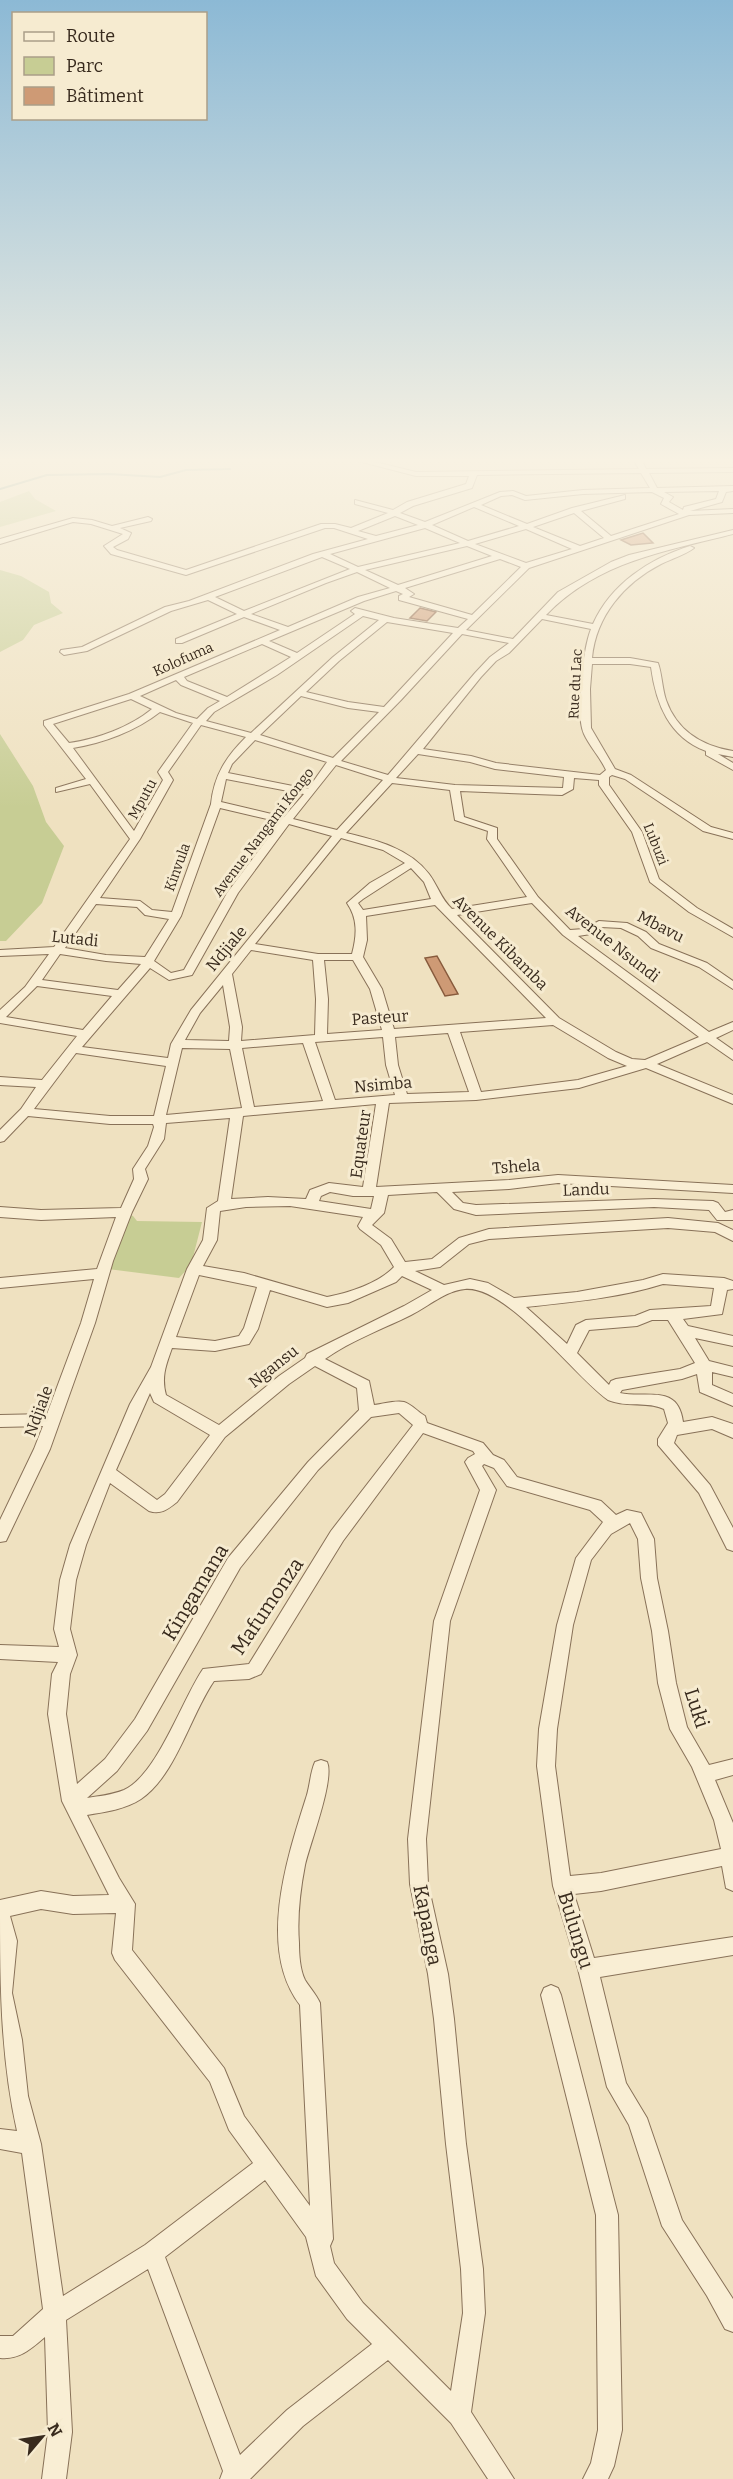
<svg xmlns="http://www.w3.org/2000/svg" width="733" height="2479" font-family="Bitter,serif">
	<rect width="100%" height="100%" fill="#efe1c0"/>
	<g fill="#c7cd94">
		<path d="M29 491 35 499 56 511 0 527V502Z"/>
		<path d="M0 570 21 576 49 592 51 603 63 613 34 625 23 640 0 652Z"/>
		<path d="M0 734 33 786 46 822 64 846 42 903 6 941H0Z"/>
		<path d="M128 1214 133 1216 137 1221 202 1222 191 1265 179 1278 108 1269Z"/>
	</g>
	<g fill="none" stroke-linecap="round" stroke-linejoin="round">
		<path stroke="#6a8f86" stroke-width="2" d="M0 489 47 475 109 474 160 477 186 470 230 469"/>
	</g>
	<g fill="#ce9a75" stroke="#885b3d" stroke-width="1.5">
		<path d="M643 533 653 543 631 545 621 540Z"/>
		<path d="M420 608 436 612 427 621 410 618Z"/>
		<path d="M437 956 458 994 445 996 425 958Z"/>
	</g>
	<g fill="none" stroke-linecap="round" stroke-linejoin="round">
		<g stroke="#887158" stroke-width="2">
			<g id="street">
				<path d="M358 461H371L416 472 639 469 634 461H642L646 469 733 468V472L649 473 657 488 733 486V491L726 492 722 502 690 511 733 509V513L689 515 529 568 466 630 513 639 558 592 611 562 629 555 733 530V534C665 551 597 562 546 615L593 624C611 584 649 559 690 546L694 548C685 555 671 559 661 564 624 583 596 616 592 658H630L658 663C662 674 662 688 666 700 677 731 702 746 733 751V757L718 754 733 763V770L706 755V751C669 737 656 704 651 667L630 664H592L590 689 591 728 615 769 631 775 711 827 733 833V839L703 831 625 779 612 775 609 777V785L642 832 659 879 697 908 733 929V937L689 912 650 882 632 832 599 785V780L574 778 573 789 562 795 460 791 464 817 497 828V839L538 897 570 930 584 929 599 921 627 923 646 932 659 944 707 963 733 981V989L699 967 651 948 638 936 621 928 601 927 591 934 578 936 709 1032 733 1022V1030L716 1038 733 1050V1060L707 1042 657 1064 733 1095V1104L646 1068 579 1088 476 1100 389 1103 376 1187 509 1180 558 1175 733 1185V1193L558 1183 509 1189 452 1192 463 1203 476 1205 654 1199 713 1201 718 1203 725 1212 733 1210V1220H717L709 1210 654 1207 476 1215 454 1209 437 1192 388 1195 384 1213 372 1225 391 1239 405 1262 432 1259 459 1238 489 1229 668 1218 718 1223 733 1230V1241L715 1232 668 1228 489 1239 469 1244 440 1267 415 1271 444 1285 470 1279 488 1283 514 1298 577 1292 643 1280 663 1274 724 1278 733 1281V1289L727 1290 722 1314 683 1319 688 1326 733 1336V1346L695 1338 709 1361 733 1367V1377L712 1372V1385L733 1394V1406L700 1392 697 1374 682 1379 622 1390 620 1393C646 1399 678 1383 683 1422L712 1417 733 1424V1438L712 1429 677 1435 674 1443 710 1485 733 1528V1551L727 1549 699 1493 658 1445V1439L668 1423 664 1409C648 1401 627 1408 608 1400 574 1376 507 1285 465 1289 445 1291 429 1306 411 1315 383 1329 352 1340 325 1359L369 1381 374 1405C382 1404 396 1400 404 1402 411 1404 418 1412 425 1416L427 1423 483 1443 493 1455 504 1460 517 1477 601 1501 616 1515 627 1510 641 1513 654 1539 657 1578 668 1631 676 1683 687 1727 709 1765 733 1759V1775L715 1780 733 1823V1891L726 1888 722 1866 601 1891 574 1894 594 1958 733 1937V1955L600 1977 626 2083 647 2118 682 2220 733 2299V2332L725 2329 707 2296 662 2226 629 2125 607 2087 578 1969 553 1886 537 1766 539 1729 557 1625 576 1558 603 1522 590 1510 507 1486 494 1468 484 1464 482 1466 496 1490 450 1621 426 1839 428 1884 448 1974 454 2019 466 2144 483 2269 485 2313 471 2412 514 2479H488L451 2423 388 2360 303 2426 250 2479H220L223 2471 148 2269 66 2320 72 2432 66 2479H42L48 2432 45 2337C31 2349 19 2360 0 2358V2336H13L43 2309 22 2153 0 2149V2129L17 2131C0 2055 0 1979 0 1900L41 1891 73 1896 109 1895 62 1801 48 1714 52 1674 58 1662 0 1659V1645L59 1647 54 1629 60 1580 70 1545 130 1404 151 1367 187 1269 203 1240 207 1208 218 1201 230 1118 166 1123 164 1139 145 1169 148 1179 132 1212 113 1261 95 1323 50 1449 6 1541 0 1542V1520L34 1449 43 1426 0 1427V1415L47 1414 81 1323 94 1279 0 1288V1278L97 1269 116 1217 41 1220 0 1217V1207L41 1210 121 1208 134 1179 133 1169 148 1146 154 1127 153 1124H110L28 1116 4 1141 0 1142V1130L21 1109 36 1087 0 1085V1077L42 1080 77 1036 0 1023V1010L25 987 49 954 0 956V950L54 947 130 839 90 784 56 792V788L86 779 44 725V721L129 694 280 630 244 617 182 643H176V639L237 614 208 600 171 611 87 651 64 655 60 652 61 650 82 647 165 607 189 601 313 554 368 539 334 528H325L186 575 111 554 104 546 123 534 91 524 73 522 0 544V539L73 518 92 520 112 526 148 517 152 519 151 521 120 528 131 533 128 539 113 547 117 550 186 570 321 524H335L351 528 388 513 355 504V500L393 510 407 502 466 484 469 476H416ZM641 473 650 488 583 490 526 496 513 491 500 492 425 522 400 513 413 506 472 488 477 475ZM719 491 716 499 684 507 683 510 669 502 673 497 664 492ZM652 492 664 498 661 504 679 514 611 536 581 511 625 499V495L572 508 527 524 481 505 501 496 512 495 525 500 583 494ZM474 507 519 526 468 541 432 525ZM574 513 604 538 580 546 533 527ZM395 516 418 525 376 536 358 531ZM425 528 460 543 358 567 330 554ZM526 529 572 549 526 563 475 544ZM467 546 492 556 398 585 365 570ZM322 557 350 569 244 611 215 597ZM500 559 521 567 472 615 409 597 414 594 405 588ZM357 572 390 588 358 597 288 627 251 614 326 583ZM396 591 403 594 399 596V600L468 619 458 628 394 618 355 608 351 611 355 614 297 653 269 641 364 601ZM363 616 379 620 333 657 251 733 206 721 214 712 277 675ZM542 619 591 629C583 649 575 715 584 734 590 747 600 757 606 770L600 775 496 763 471 756 423 749 481 677 496 661 509 653ZM387 622 453 633 384 707 348 702 306 692 339 661ZM462 634 509 643 490 657 475 673 388 775 341 761 401 700ZM262 644 291 657 227 697 187 681 184 677ZM176 680 181 685 220 701 208 708 197 719 176 713 140 696ZM301 696 348 708 379 712 333 758 260 735ZM131 699 152 709C130 727 98 739 69 743L53 724ZM160 712 193 723 158 772 163 780 134 831 73 748C103 743 136 731 160 712ZM201 725 246 737C226 757 214 775 211 804L172 912 152 910 140 901 100 898 140 839 173 780 168 772ZM255 740 327 762 308 789 228 773 232 764ZM418 754 470 762 495 769 564 777 563 788 455 785 396 778ZM336 765 383 780 337 830 293 819ZM226 779 304 794 284 817 221 802ZM392 783 450 790 455 820 488 831 487 839 527 897 452 909C441 899 438 886 429 874 409 848 376 840 346 833ZM220 808 280 822 227 893 184 970 171 973 154 961 181 916ZM289 824 332 836 191 1010 171 1044 168 1058 82 1047 150 968 169 980 192 975 238 893ZM341 838 383 850 405 863 370 883 347 903C358 919 357 935 352 954H318L255 944ZM411 868 424 882 431 899 363 910 358 903 363 899ZM532 903 563 935 699 1037 645 1060 632 1059 616 1052 559 1018 457 915ZM96 904 137 907 145 915 169 919 145 957 106 955 65 948ZM435 905 546 1018 394 1029 382 989 363 957 367 940 366 916ZM251 950 313 960 316 999 315 1035 241 1041 242 1027 232 974ZM60 954 106 961 141 964 118 990 42 980ZM324 960H353L370 989 382 1030 327 1034 328 999ZM223 985 230 1027 229 1041 185 1040 200 1013ZM37 986 112 996 83 1030 6 1017ZM553 1025 608 1058 627 1066 578 1080 481 1092 460 1032ZM448 1033 469 1092 407 1094 398 1065 395 1037ZM383 1037 386 1065 395 1095 335 1100 315 1042ZM303 1043 323 1101 254 1107 242 1048ZM182 1048 230 1049 242 1108 166 1115ZM76 1053 166 1066 154 1116H110L34 1109ZM376 1104 363 1187 329 1183 310 1190 306 1199 268 1197 231 1199 243 1116ZM330 1192 353 1196H374L371 1209 319 1201 321 1196ZM290 1206 363 1217 358 1226 360 1229 381 1245 394 1267C379 1283 349 1293 327 1297L244 1273 203 1266 217 1240 220 1211 246 1207ZM199 1275 257 1287 244 1328 239 1336 215 1341 176 1337ZM402 1276 432 1290 404 1306 307 1354 305 1358 279 1376 219 1425 166 1395C161 1377 166 1365 172 1348L215 1351 249 1344 258 1329 270 1290 327 1307 348 1303 396 1282ZM663 1284 714 1288 711 1306 650 1310 635 1316 586 1320 576 1325 567 1344 526 1307C572 1302 619 1298 663 1284ZM652 1320H668L695 1363 680 1369 616 1379 611 1381 609 1385 577 1353 589 1330 637 1326ZM315 1366 357 1388 359 1410 308 1462 228 1558 135 1719 105 1759 77 1784 66 1714 70 1674 77 1655 70 1629 76 1580 86 1545 110 1483 149 1511C161 1515 168 1509 177 1502L225 1437 289 1384ZM150 1393 154 1402 210 1435 165 1494 157 1500 116 1470ZM399 1413 413 1425 331 1531 249 1664 203 1669C182 1700 157 1775 124 1790 112 1795 99 1796 87 1798L117 1771 147 1731 240 1568 318 1470 371 1417ZM423 1433 473 1451 475 1454 468 1458 465 1462 480 1490 434 1621 408 1839 410 1884 428 1974 434 2019 446 2144 461 2269 463 2313 451 2391 363 2303 334 2263 330 2246 333 2239 320 2003C316 1994 310 1988 305 1980 300 1970 299 1954 299 1943 297 1917 300 1891 305 1865 310 1843 335 1779 327 1762L321 1760 315 1762C310 1773 310 1787 306 1798 287 1858 257 1949 300 2005L310 2206 244 2116 224 2068 132 1950 135 1904 119 1878 87 1815C105 1812 126 1809 141 1799 176 1775 190 1716 214 1681L249 1679 261 1674 343 1541ZM630 1523 638 1539 641 1578 652 1631 658 1683 670 1729 692 1767 714 1820 721 1849 601 1873 570 1876 555 1766 557 1729 573 1625 591 1560 611 1534ZM41 1909 73 1914 116 1913 112 1953 115 1960 210 2082 229 2130 253 2163 145 2245 63 2296 41 2144 28 2096 22 2040 12 1993 17 1941 10 1916ZM265 2180 306 2237 316 2276 347 2319 372 2344 287 2410 240 2455 165 2257Z"/>
				<path d="M551 1985 558 1988 561 1995 618 2215 622 2430 614 2466 608 2479H583L591 2463 598 2430 596 2215 541 1995 544 1988Z"/>
			</g>
		</g>
		<use href="#street" fill="#f9eed4" fill-rule="evenodd"/>
	</g>
	<linearGradient id="sky" x2="0" y2="1"><stop stop-color="#8cb9d5"/><stop offset="0.57" stop-color="#f8f2e3"/><stop offset="1" stop-color="#f8f2e3" stop-opacity="0"/></linearGradient>
	<rect width="733" height="808" fill="url(#sky)"/>
	<g text-anchor="middle" stroke-width="6" stroke-linejoin="round" paint-order="stroke">
		<g font-size="14" fill="#382a1d" stroke="#f6ebd0">
			<text transform="translate(183 659) rotate(-24)" y="5">Kolofuma</text>
			<text transform="translate(575 684) rotate(-87)" y="5">Rue du Lac</text>
			<text transform="translate(142 799) rotate(-61)" y="5">Mputu</text>
			<text transform="translate(263 832) rotate(-53)" y="5">Avenue Nangami Kongo</text>
			<text transform="translate(656 844) rotate(68)" y="5">Lubuzi</text>
			<text transform="translate(177 867) rotate(-70)" y="5">Kinvula</text>
		</g>
		<g font-size="16" fill="#382a1d" stroke="#f6ebd0">
			<text transform="translate(661 926) rotate(27)" y="6">Mbavu</text>
			<text transform="translate(75 938) rotate(6)" y="6">Lutadi</text>
			<text transform="translate(501 942) rotate(45)" y="6">Avenue Kibamba</text>
			<text transform="translate(613 943) rotate(38)" y="6">Avenue Nsundi</text>
			<text transform="translate(226 948) rotate(-50)" y="6">Ndjiale</text>
			<text transform="translate(380 1017) rotate(-4)" y="6">Pasteur</text>
			<text transform="translate(383 1084) rotate(-5)" y="6">Nsimba</text>
			<text transform="translate(360 1144) rotate(-82)" y="6">Equateur</text>
			<text transform="translate(516 1166) rotate(-4)" y="6">Tshela</text>
			<text transform="translate(586 1189) rotate(-2)" y="6">Landu</text>
			<text transform="translate(273 1366) rotate(-38)" y="6">Ngansu</text>
			<text transform="translate(38 1411) rotate(-70)" y="6">Ndjiale</text>
		</g>
		<g font-size="20" fill="#382a1d" stroke="#f6ebd0">
			<text transform="translate(195 1592) rotate(-59)" y="7">Kingamana</text>
			<text transform="translate(267 1606) rotate(-56)" y="7">Mafumonza</text>
			<text transform="translate(697 1708) rotate(72)" y="7">Luki</text>
			<text transform="translate(428 1925) rotate(79)" y="7">Kapanga</text>
			<text transform="translate(576 1930) rotate(73)" y="7">Bulungu</text>
		</g>
	</g>
	<rect x="12" y="12" width="195" height="108" fill="#f6ebd0" stroke="#aa9e88" stroke-width="1.5"/>
	<rect x="24" y="32" width="30" height="9" fill="#f9eed4" stroke="#aa9e88" stroke-width="1.5"/>
	<text x="66" y="42" font-size="18" fill="#382a1d">Route</text>
	<rect x="24" y="57" width="30" height="18" fill="#c7cd94" stroke="#aa9e88" stroke-width="1.5"/>
	<text x="66" y="72" font-size="18" fill="#382a1d">Parc</text>
	<rect x="24" y="87" width="30" height="18" fill="#ce9a75" stroke="#aa9e88" stroke-width="1.5"/>
	<text x="66" y="102" font-size="18" fill="#382a1d">Bâtiment</text>
	<g transform="translate(42 2437) rotate(61)" stroke="#f6ebd0" stroke-width="4.5" paint-order="stroke">
	<path d="M0-4.5L10 22L0 15L-10 22Z" fill="#382a1d"/>
	<text y="-9" font-size="16" font-weight="bold" text-anchor="middle" fill="#382a1d">N</text>
	</g>
</svg>
